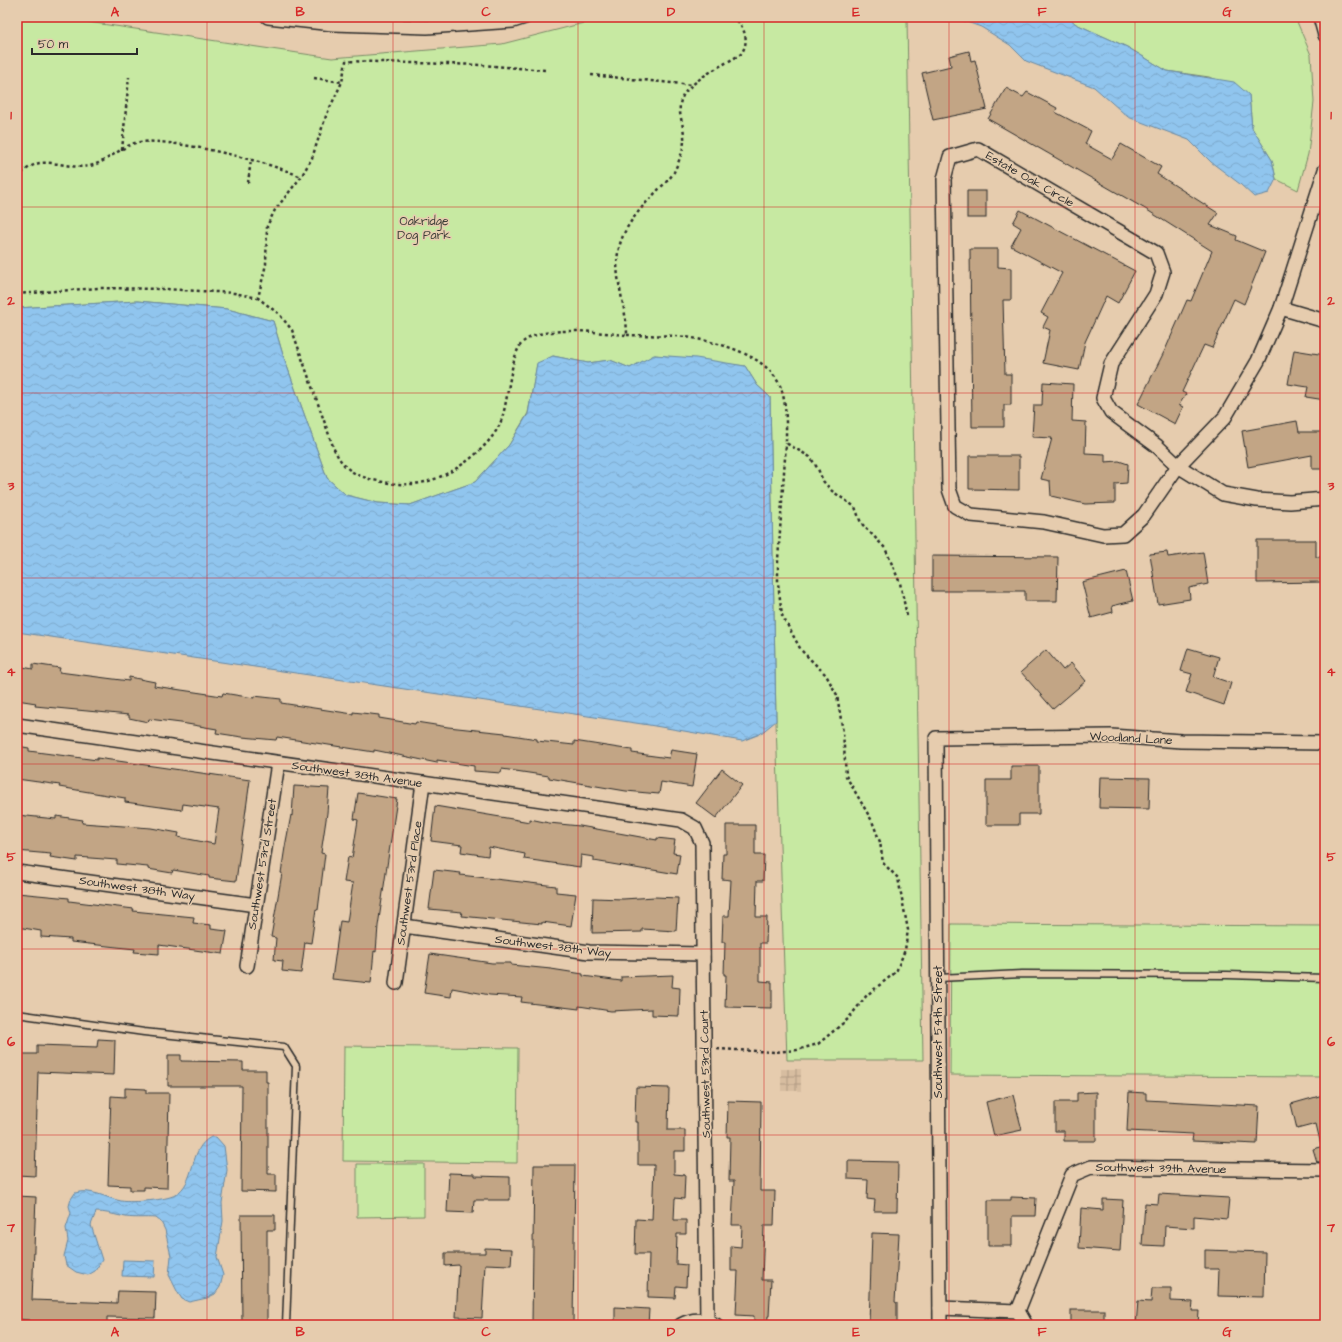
<svg xmlns="http://www.w3.org/2000/svg" width="1342" height="1342" font-family="'Architects Daughter',sans-serif">
	<defs>
		<pattern id="industrial-grid" width="8" height="8" patternUnits="userSpaceOnUse"><rect width="8" height="8" fill="#d7bda0"/><path d="M0 4h8M4 0v8" fill="none" stroke="#af9a83"/></pattern>
		<pattern id="water-waves" width="16" height="10" patternUnits="userSpaceOnUse"><rect width="16" height="10" fill="#90c5ee"/><path d="M0 5q4-4 8 0t8 0" fill="none" stroke="#7ca9cc"/></pattern>
	</defs>
	<rect width="100%" height="100%" fill="#e6ccae"/>
	<filter id="ink" filterUnits="userSpaceOnUse"><feTurbulence type="fractalNoise" baseFrequency=".025" numOctaves="2"/><feDisplacementMap in="SourceGraphic" scale="8" xChannelSelector="R" yChannelSelector="G"/><feConvolveMatrix kernelMatrix="1 2 1 2 8 2 1 2 1" color-interpolation-filters="sRGB"/></filter>
	<g filter="url(#ink)">
		<rect fill="url(#industrial-grid)" x="781" y="1069" width="20" height="22"/>
		<g fill="#c7e9a2" stroke="#798a66">
			<path d="M17 17H54L332 58 502 44 607 17H907L923 1060H787L776 721 770 397 757 385 745 366 655 355 630 368 610 360 588 363 553 356 537 364 528 413 509 445 475 482 410 505 378 503 346 495 327 478 283 355 273 321 227 309 137 301 17 308Z"/>
			<path d="M1068 17H1295L1311 55 1314 102 1308 154 1298 190 1276 179 1272 160 1252 128 1249 95 1209 77 1167 71 1127 47 1076 24Z"/>
			<path d="M951 924 1325 926V1077L950 1075Z"/>
			<path d="M344 1046 518 1048 517 1163 343 1161Z"/>
			<path d="M357 1164H424V1216L357 1217Z"/>
		</g>
		<g fill="url(#water-waves)" stroke="#6887a0">
			<path d="M953 17H1068L1076 24 1127 47 1167 71 1234 82 1249 95 1252 128 1272 160 1276 179 1269 193 1254 197 1240 184 1211 162 1189 140 1128 117 1094 87 1026 61 1010 45 981 27Z"/>
			<path d="M137 301 227 309 273 321 283 355 327 478 346 495 378 503 410 505 475 482 509 445 528 414 537 363 553 356 588 363 610 360 630 368 654 355 696 358 745 366 757 385 770 397 776 721 760 734 742 741 649 725 17 632V308Z"/>
			<path d="M211 1137H216L224 1146 227 1170 222 1203 223 1221 217 1257 223 1275 220 1287 215 1294 207 1298 189 1302 182 1299 178 1293 169 1275 171 1256 165 1230 161 1222 156 1218C145 1217 132 1219 121 1216 111 1214 106 1212 96 1212L91 1225 102 1260 95 1271 88 1275 76 1272 66 1265 64 1256 68 1241 66 1228 71 1213 69 1206 71 1199 75 1193C90 1188 106 1198 121 1201 132 1203 167 1200 175 1195 197 1182 188 1149 211 1137Z"/>
			<path d="M123 1260 155 1261 154 1277 122 1276Z"/>
		</g>
		<g fill="#c2a585" stroke="#2b2b2b">
			<path d="M969 51 971 61 975 60 987 109 933 120 922 73 951 66 949 56Z"/>
			<path d="M1006 88 1023 97 1027 92 1057 108 1055 112 1091 131 1085 144 1112 159 1121 144 1161 167 1157 174 1218 213 1210 225 1237 236 1236 240 1265 252 1244 304 1234 299 1212 348 1204 345 1182 392 1186 394 1179 405 1183 407 1175 424 1138 404 1166 348 1187 300 1191 301 1212 251 1147 210 988 119Z"/>
			<rect x="967" y="191" width="19" height="27"/>
			<path d="M1020 210 1135 271 1118 303 1106 296 1085 342 1079 370 1043 363 1050 330 1043 327 1048 317 1041 313 1062 273 1011 246 1021 228 1013 223Z"/>
			<path d="M970 249H998V267L1011 268V300H1003L1005 374H1011V405H1004V427H972Z"/>
			<path d="M1294 350 1325 355V400L1306 397 1308 387 1288 384Z"/>
			<path d="M1043 382 1073 384 1072 421 1086 422 1085 453 1105 454V462L1119 461 1128 464 1127 483 1115 484V503L1085 504 1051 496 1050 481 1041 479 1052 438 1032 437 1034 405H1042Z"/>
			<path d="M1297 421 1299 432H1325V469H1312V455L1248 467 1242 431Z"/>
			<path d="M969 456H1019V490L969 489Z"/>
			<path d="M1257 540H1316V557H1325V582L1257 583Z"/>
			<path d="M1167 552 1168 557 1203 552 1208 584 1189 588 1190 599 1158 604 1150 554Z"/>
			<path d="M932 556 1058 557 1057 601H1025V591H932Z"/>
			<path d="M1126 571 1133 601 1112 606 1113 612 1091 618 1082 582Z"/>
			<path d="M1188 648 1219 657 1213 677 1231 683 1224 705 1186 692 1192 674 1181 671Z"/>
			<path d="M1046 650 1063 670 1071 663 1086 681 1053 709 1021 672Z"/>
			<path d="M33 664 60 668 59 672 129 681V677L155 682 154 686 222 696 223 693 254 698V696L281 699V703L353 714V712L379 715V718L415 724 416 722 448 727 505 733V734L537 739V741L574 745V741L632 750V753L669 758 671 750 697 754 692 787 661 782 659 794 626 791 549 778V776L502 769 501 773 474 771V766L437 760V763L374 750V752L277 737 276 740 242 737 216 733 217 729 181 723 149 719 148 722 129 718V715L35 706 36 703 17 700V666L33 669Z"/>
			<path d="M17 746 29 748V751L97 760V758L250 780 236 881 209 878V876L173 870 172 873 148 869V867L117 864V860L77 857V861L50 857 51 854 17 851V815L56 819V816L83 820 82 823 151 828 179 833 178 837 214 844 219 809 183 804 182 810 125 802V798L59 787 60 785 17 779Z"/>
			<path d="M1011 766H1039V814H1019V825H986V780H1011Z"/>
			<path d="M722 769 742 785 716 818 696 803Z"/>
			<path d="M1100 777 1150 778 1149 809 1099 808Z"/>
			<path d="M294 786 329 788 327 813 321 853 325 854 318 910 316 909 311 943 305 942 301 973 282 971 283 961 274 960 276 938 271 937 282 873H281L285 847 291 815 292 816Z"/>
			<path d="M358 793 397 799 378 926 376 952 374 951 371 983 332 979 340 921 347 922 353 883 344 882 348 857 352 858 358 820 354 819Z"/>
			<path d="M435 806 530 822V819L549 823 580 826 657 840V838L675 840 673 853 680 854 677 874 647 869V870L594 861V857L581 855 580 867 524 859 525 854 489 847 488 856 461 852 462 845 431 841Z"/>
			<path d="M726 825H755V855H764L763 881H757L756 917H767L766 943H760V981L772 982V1008L725 1007 726 975H724L725 942H722L723 916H729L731 880 722 879 723 854H726Z"/>
			<path d="M434 870 461 873 460 875 556 886V892L576 894 571 926 542 922V924L461 916 462 912 429 909Z"/>
			<path d="M17 893 69 898V901L134 909 133 911 194 917 193 923 211 925V929L227 931 223 954 159 945V954L134 952 135 949 71 942V939L41 937V931L17 927Z"/>
			<path d="M655 897 678 898 676 931 642 929V932L592 933 593 898 623 899Z"/>
			<path d="M430 954 492 963H511V965L551 969 583 974V976L621 981V977L673 975 672 987 680 988 679 1016 652 1015V1009L611 1011 579 1006V1009L521 1002 522 997 490 995 452 988 451 997 424 993Z"/>
			<path d="M98 1039 115 1040 114 1075 38 1072 35 1176 17 1175V1054H37V1045L97 1047Z"/>
			<path d="M168 1055H181V1061L243 1062V1070H266V1082H268V1174H276V1192L241 1191 242 1086H168Z"/>
			<path d="M636 1087 669 1088 668 1130H685V1151H674V1174L685 1175 684 1199 675 1198 674 1220H686V1234H677L676 1264 687 1265 686 1287 676 1286 675 1298 648 1297 649 1254H635L636 1219 652 1220 654 1165H638V1122H635Z"/>
			<path d="M125 1088 146 1089V1093H169L167 1188 144 1187V1190H130V1186L108 1185 111 1096 125 1097Z"/>
			<path d="M1096 1092V1141H1064V1131H1055V1102H1077V1093Z"/>
			<path d="M1129 1092 1146 1093V1100L1259 1106 1257 1144 1192 1141 1193 1134 1127 1131Z"/>
			<path d="M1013 1095 1022 1130 994 1136 986 1102Z"/>
			<path d="M1323 1095 1325 1102V1144L1321 1145 1316 1124 1297 1129 1291 1104Z"/>
			<path d="M728 1101 761 1102 760 1191H775L774 1226H764L762 1280H771L769 1316H768L767 1325H754V1316L736 1315 738 1271H731V1246L741 1247 742 1225H732L734 1181H729L730 1137H727Z"/>
			<path d="M1325 1146V1162H1317L1313 1149Z"/>
			<path d="M848 1161 898 1162 897 1211H874L875 1200 867 1199 868 1180 848 1179Z"/>
			<path d="M534 1165H575L573 1325H532Z"/>
			<path d="M449 1173 475 1174V1176L510 1177V1200H474L473 1213 447 1212Z"/>
			<path d="M1159 1194 1229 1198 1227 1219 1194 1216V1228L1165 1226 1164 1246 1142 1245 1145 1203 1158 1204Z"/>
			<path d="M17 1196 36 1197 32 1300 117 1303 118 1291 156 1292 155 1318 107 1317V1325H29L30 1320 17 1319Z"/>
			<path d="M1011 1197 1036 1198 1035 1216H1012V1246H988V1200H1011Z"/>
			<path d="M1103 1199 1123 1200 1120 1251 1079 1248 1081 1208 1103 1210Z"/>
			<path d="M241 1215H275V1230H267V1323H265V1325H242Z"/>
			<path d="M872 1233 899 1234 895 1302 897 1303V1325H869Z"/>
			<path d="M485 1248 512 1249 511 1265 485 1264 482 1318 456 1317 459 1265 445 1266V1253H485Z"/>
			<path d="M1205 1250 1265 1252 1264 1297 1218 1296 1219 1269H1205Z"/>
			<path d="M1152 1288H1171V1301L1193 1302 1192 1311H1199L1198 1325H1136L1138 1301 1151 1302Z"/>
			<path d="M615 1307 649 1309 648 1325H615Z"/>
			<rect x="1071" y="1310" width="33" height="15"/>
			<path d="M984 1318 1013 1319 1017 1325H984Z"/>
		</g>
		<g fill="none" stroke-linecap="round" stroke-linejoin="round">
			<g stroke="#2b2b2b" stroke-width="9">
				<g id="service">
					<path d="M938 978 1022 974 1227 975 1325 978"/>
					<path d="M17 1014 144 1032 284 1047 296 1066 286 1325"/>
				</g>
			</g>
			<g stroke="#2b2b2b" stroke-width="16">
				<g id="minor">
					<path d="M268 17 333 24 427 27 513 21 525 17"/>
					<path d="M1320 17 1325 35"/>
					<path d="M978 149 1156 253 1163 272 1156 294 1111 364 1103 398 1111 412 1157 446 1178 466 1144 515 1123 534 1103 535 1044 522 971 515 955 506 949 489 944 179 950 157Z"/>
					<path d="M1325 170 1281 308 1258 361 1225 417 1178 466 1223 494 1257 500 1290 502 1325 499"/>
					<path d="M1281 308 1325 321"/>
					<path d="M17 725 681 820 695 828 702 843 707 1321"/>
					<path d="M17 872 256 905"/>
					<path d="M404 926 589 952 703 954"/>
					<path d="M247 966 278 763"/>
					<path d="M396 983 423 783"/>
					<path d="M940 1308 1018 1311"/>
					<path d="M1018 1311 1072 1175 1091 1167 1325 1170"/>
					<path d="M1018 1311 1026 1325"/>
					<path d="M681 1325C693 1318 704 1319 716 1325"/>
					<path d="M940 1325 936 738 1111 736 1181 741 1325 743"/>
				</g>
			</g>
			<g stroke="#2b2b2b" stroke-width="2.5" stroke-dasharray="3 3" stroke-linecap="butt">
				<path d="M545 70 481 65 346 61 342 82 326 116 312 158 301 177 275 210 267 226 266 264 258 298 279 314 292 330 334 449C344 470 355 476 378 481 388 483 400 485 411 484 443 483 484 454 499 426 509 406 509 355 523 342 544 324 600 333 627 335 627 307 612 275 619 248 624 225 642 207 658 190 663 185 670 179 674 172 679 161 685 148 684 135 683 120 675 108 684 94 695 78 725 64 741 54 750 41 745 28 734 17"/>
				<path d="M591 75 692 85"/>
				<path d="M314 78 342 82"/>
				<path d="M122 150 129 77"/>
				<path d="M17 177C23 172 32 164 40 163 56 161 71 169 89 166 106 163 119 148 135 143 162 135 275 163 301 177"/>
				<path d="M248 183 251 159"/>
				<path d="M17 294 98 288 165 289 234 293 258 298"/>
				<path d="M627 335C649 336 676 334 697 339 727 345 769 357 781 388 787 406 786 425 786 443L810 457 818 469 823 481 832 491 855 507 861 523 885 548 900 583 907 616"/>
				<path d="M717 1049 775 1052 797 1050 818 1044 848 1019 867 995 896 972 905 950 908 930 898 878 883 863 880 842 872 821 846 776 843 732 837 695 826 675 801 650 782 615 778 583V560L786 443"/>
			</g>
			<use href="#service" stroke="#e6ccae" stroke-width="6"/>
			<use href="#minor" stroke="#e6ccae" stroke-width="13"/>
		</g>
	</g>
	<path fill="none" stroke="#d62828" stroke-width="1" stroke-opacity="0.55" d="M207 17V1325M393 17V1325M578 17V1325M764 17V1325M949 17V1325M1135 17V1325M17 207H1325M17 393H1325M17 578H1325M17 764H1325M17 949H1325M17 1135H1325"/>
	<g text-anchor="middle" stroke-width="3" stroke-linejoin="round" paint-order="stroke">
		<g font-size="12" fill="#2b2b2b" stroke="#e6ccae">
			<text transform="translate(1030 179) rotate(30)" y="4">Estate Oak Circle</text>
			<text transform="translate(1131 738) rotate(3)" y="4">Woodland Lane</text>
			<text transform="translate(357 774) rotate(8)" y="4">Southwest 38th Avenue</text>
			<text transform="translate(262 864) rotate(-81)" y="4">Southwest 53rd Street</text>
			<text transform="translate(409 883) rotate(-82)" y="4">Southwest 53rd Place</text>
			<text transform="translate(137 888) rotate(8)" y="4">Southwest 38th Way</text>
			<text transform="translate(553 946) rotate(7)" y="4">Southwest 38th Way</text>
			<text transform="translate(938 1032) rotate(-90)" y="4">Southwest 54th Street</text>
			<text transform="translate(705 1074) rotate(-91)" y="4">Southwest 53rd Court</text>
			<text transform="translate(1161 1168) rotate(1)" y="4">Southwest 39th Avenue</text>
		</g>
		<g font-size="12" fill="#3b3e37" stroke="#e6ccae">
			<text x="424" y="225">Oakridge<tspan x="424" dy="14">Dog Park</tspan></text>
		</g>
	</g>
	<rect width="1342" height="1342" fill="none" stroke="#e6ccae" stroke-width="44"/>
	<path d="M32 48v6h105v-6" fill="none" stroke="#2b2b2b" stroke-width="2"/>
	<text x="38" y="48" font-size="12" fill="#2b2b2b" stroke="#e6ccae" stroke-width="3" paint-order="stroke">50 m</text>
	<rect x="22" y="22" width="1298" height="1298" fill="none" stroke="#d62828" stroke-width="1.5"/>
	<g font-size="13" text-anchor="middle" font-weight="bold" fill="#d62828">
		<text x="115" y="16">A</text>
		<text x="300" y="16">B</text>
		<text x="486" y="16">C</text>
		<text x="671" y="16">D</text>
		<text x="856" y="16">E</text>
		<text x="1042" y="16">F</text>
		<text x="1227" y="16">G</text>
		<text x="11" y="119">1</text>
		<text x="1331" y="119">1</text>
		<text x="11" y="305">2</text>
		<text x="1331" y="305">2</text>
		<text x="11" y="490">3</text>
		<text x="1331" y="490">3</text>
		<text x="11" y="676">4</text>
		<text x="1331" y="676">4</text>
		<text x="11" y="861">5</text>
		<text x="1331" y="861">5</text>
		<text x="11" y="1046">6</text>
		<text x="1331" y="1046">6</text>
		<text x="11" y="1232">7</text>
		<text x="1331" y="1232">7</text>
		<text x="115" y="1336">A</text>
		<text x="300" y="1336">B</text>
		<text x="486" y="1336">C</text>
		<text x="671" y="1336">D</text>
		<text x="856" y="1336">E</text>
		<text x="1042" y="1336">F</text>
		<text x="1227" y="1336">G</text>
	</g>
</svg>
